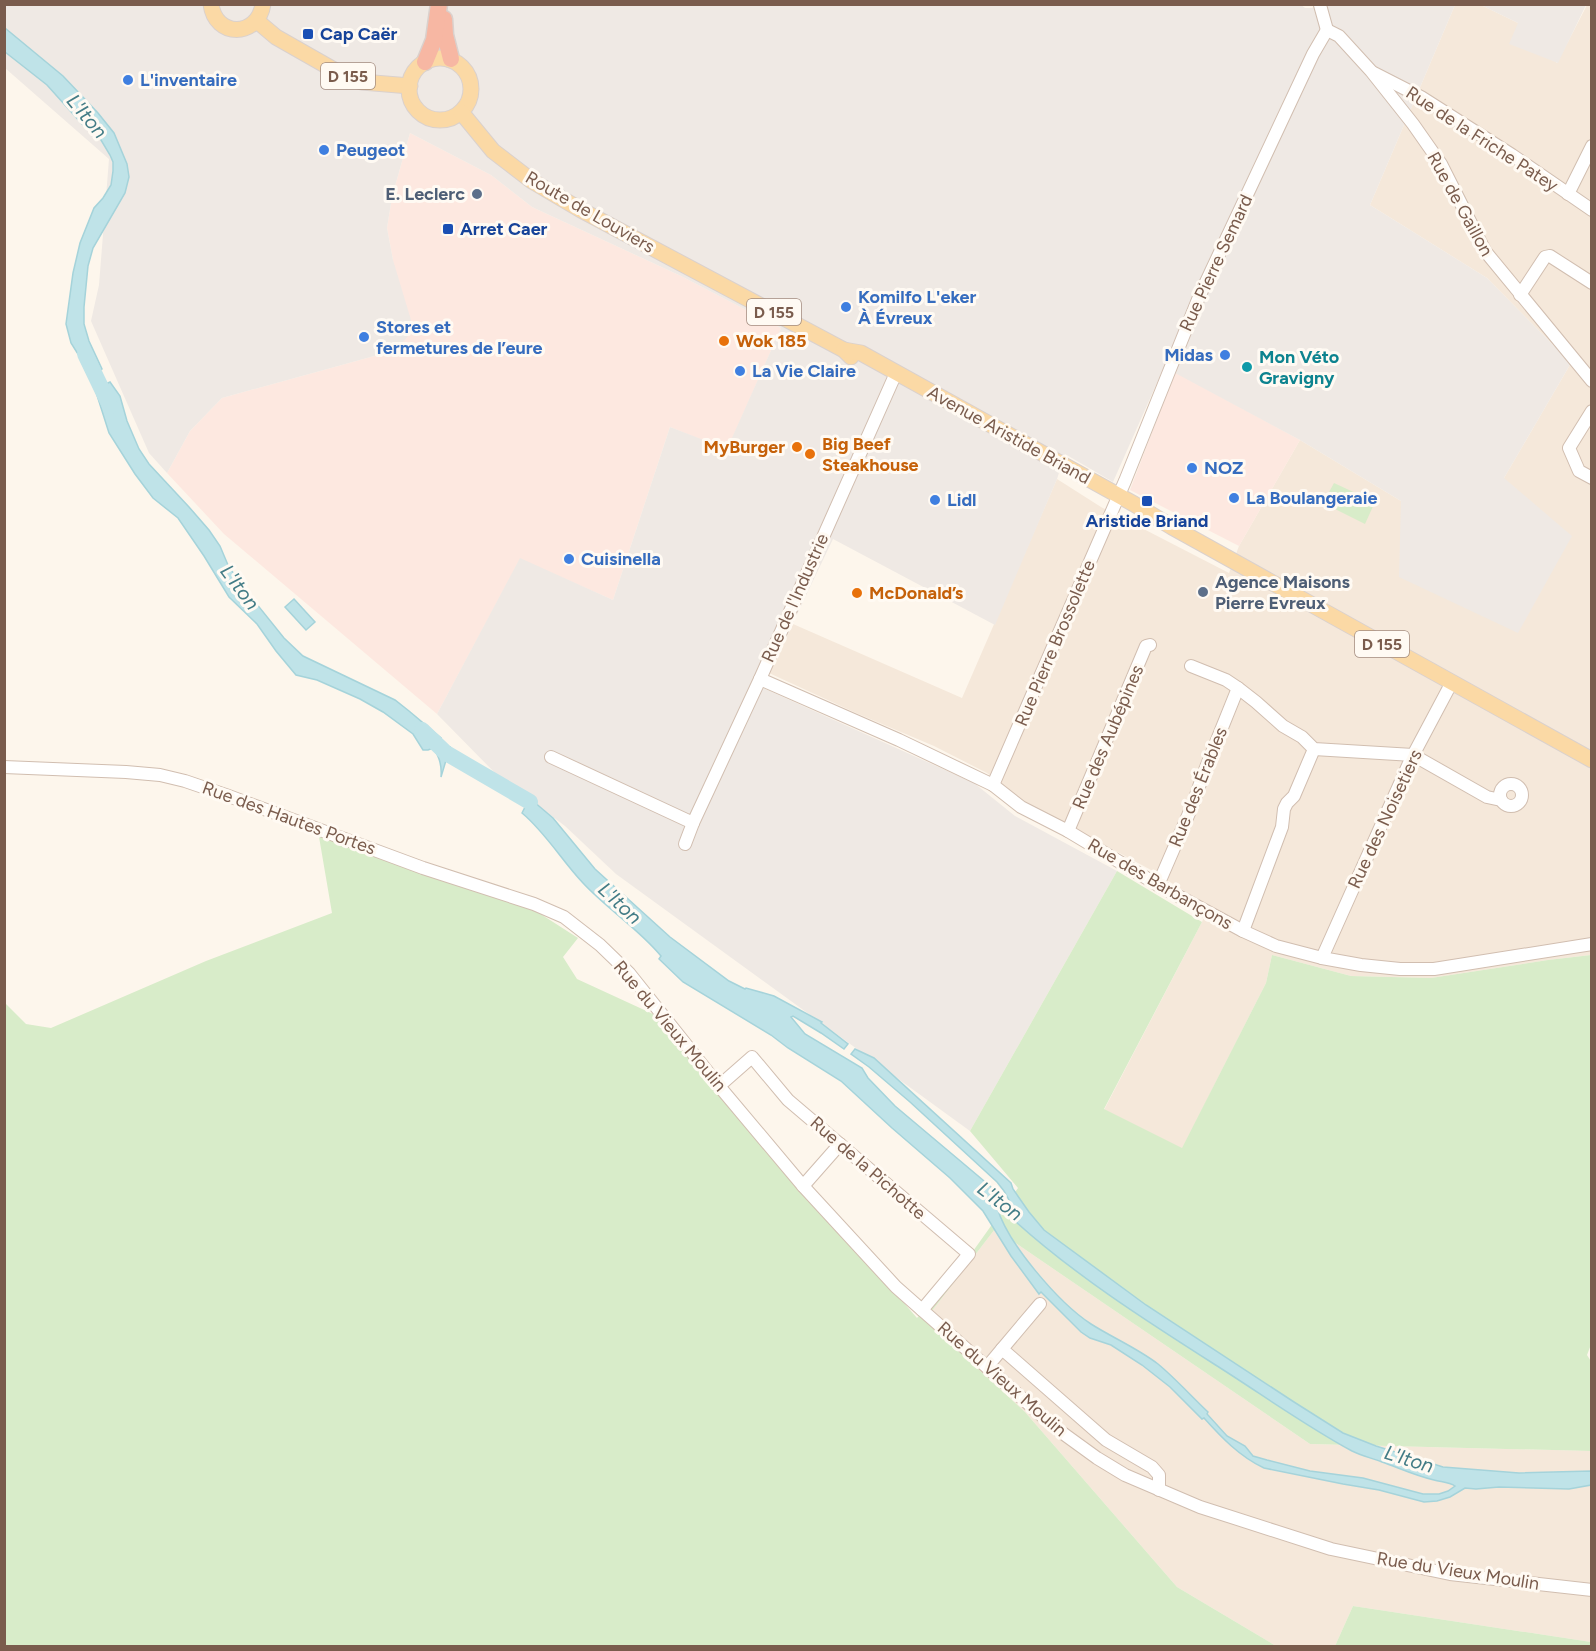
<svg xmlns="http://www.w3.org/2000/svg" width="1596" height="1651" font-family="Figtree,sans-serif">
	<rect width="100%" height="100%" fill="#fdf6ec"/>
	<g fill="#f5e8da">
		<path d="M1455 5H1481L1518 23 1557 63 1587 5H1591V955L1548 960 1431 978 1351 976 1272 955 1266 983 1182 1149 1104 1110 1202 922 1208 906 1151 870 1021 800 987 773 934 746 856 713 769 673 793 624 962 698 1057 479 1101 507 1229 573 1239 546 1300 440 1401 501 1504 478 1571 363 1487 278 1370 205Z"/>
		<path d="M995 1229 1310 1444 1591 1451V1642L1353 1606 1335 1646H1276L1177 1587 1025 1412 925 1320Z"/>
	</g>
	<g fill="#fde8e0">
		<path d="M410 133 491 175 532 207 681 276 781 328 727 450 670 427 613 600 520 559 437 714 224 534 167 473 190 431 222 398 396 350 393 260 387 228 392 197Z"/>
		<path d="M1175 372 1300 440 1239 546 1130 490Z"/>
	</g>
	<g fill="#efe9e4">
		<path d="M5 4H1300L1305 8H1312L1321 4 1455 5 1370 205 1487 278 1571 363 1504 478 1572 536 1518 633 1399 577 1401 501 1300 440 1164 367 1113 482 1065 454 1057 479 995 625 833 539 769 673 763 688 974 783 1015 816 1117 871 970 1131 616 874 565 826 496 774 437 714 520 558 613 600 670 427 727 449 781 328 681 276 532 207 491 175 410 133 392 197 387 228 393 260 411 320 409 335 396 350 222 398 190 431 167 473 149 453 91 321 99 285 109 159 5 68Z"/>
		<path d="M1481 5H1586L1558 63 1509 44 1518 23Z"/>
	</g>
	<g fill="#d8ecc9">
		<path d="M1334 483 1375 502 1365 524 1323 503Z"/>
		<path d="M318 831 482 890 539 913 578 938 563 957 577 979 653 1014 917 1318 966 1261 1018 1188 970 1131 1117 871 1202 922 1104 1109 1182 1148 1266 983 1272 955 1351 976 1431 978 1548 960 1591 955 1592 1342 1587 1355 1592 1363 1591 1451 1310 1444 995 1229 925 1320 1025 1412 1177 1587 1276 1646H5L4 1002 26 1024 51 1028 206 961 332 913Z"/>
		<path d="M1353 1606 1591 1642V1646H1335Z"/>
	</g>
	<g fill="#bfe3e8" stroke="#a5d3da" stroke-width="1.5" fill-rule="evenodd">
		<path d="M5 28 63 76 98 113 114 133 127 164 129 177 125 193 93 248 88 266 84 307V324L89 341 102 369 91 375 71 343 66 324 73 273 80 243 94 208 103 198 111 185 113 171V162L110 155 101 140 82 124 47 85 5 52Z"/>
		<path d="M110 382 120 396 127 421 139 449 149 464 189 507 209 530 220 546 228 565 239 582 284 638 303 656 395 700 409 711 441 738 436 745C440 750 445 748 450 747L441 777C442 766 440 757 433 748L428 750H423L413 734 383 712 360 699 317 680 296 675 276 651 257 624 229 597 204 556 178 518 153 498 135 474 109 433 95 389Z"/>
		<path d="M294 599 315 622 306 630 285 607Z"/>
		<path d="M515 788 533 801 553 818 595 869 670 937 729 981 745 989 746 988 774 996 822 1022 821 1023 848 1044 844 1049 821 1033 793 1016 791 1017 805 1034 862 1068 868 1078 895 1106 990 1186 1013 1212 1015 1211 1004 1191 997 1182 910 1102 869 1067 851 1054 855 1049 874 1058 1011 1183 1013 1189 1029 1212 1044 1230 1146 1305 1294 1402 1343 1433 1376 1446 1443 1467 1519 1473 1591 1471V1485L1569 1489 1499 1487 1476 1489 1465 1488 1450 1497 1437 1501 1424 1502 1379 1490 1343 1484 1264 1468C1240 1457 1221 1437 1204 1418L1202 1419 1170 1387 1142 1365 1111 1345 1090 1338 1081 1332 1041 1292 1039 1294 1011 1256 983 1211 950 1178 892 1128 841 1081 788 1048 771 1035 683 982 659 959 661 956C639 929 607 909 583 883 562 861 546 833 522 813L526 805 511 794ZM997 1207 1012 1216 1015 1221C1076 1276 1145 1320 1214 1364 1260 1393 1304 1425 1352 1451 1362 1456 1372 1458 1382 1462 1399 1468 1416 1476 1434 1480 1441 1482 1449 1482 1455 1486L1448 1491 1439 1494H1423L1363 1478 1310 1471 1267 1460 1253 1456 1245 1446 1227 1436 1207 1414 1208 1412C1191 1396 1175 1378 1158 1364 1137 1348 1113 1338 1091 1324 1059 1303 1007 1243 997 1207Z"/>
	</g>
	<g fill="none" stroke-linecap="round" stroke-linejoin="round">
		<g stroke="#bfe3e8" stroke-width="16">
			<path d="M85 354 110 406"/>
			<path d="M422 730 446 753 530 802"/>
		</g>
		<g stroke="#d1beb0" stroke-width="14">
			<g id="minor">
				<path d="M1320 5 1327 30"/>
				<path d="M1327 30 1339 36 1371 71 1413 124 1441 164 1485 251 1592 381"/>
				<path d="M1374 73 1421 97 1512 155 1592 210"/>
				<path d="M1568 194 1592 146"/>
				<path d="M1520 295 1545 257 1550 256 1592 283"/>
				<path d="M1592 411 1569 448 1579 471 1592 478"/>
				<path d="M1191 666 1226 680 1238 688 1256 702 1283 726 1302 737 1314 749 1413 755 1487 797 1501 800"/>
				<path d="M760 679 899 740 993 785 1021 807 1068 831 1158 885 1243 931 1276 946 1322 958 1361 965 1400 969H1434L1592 944"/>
				<path d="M551 757 693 823 760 679 896 373"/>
				<path d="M4 767 126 772 160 775 185 781 226 795 423 868 534 904 564 917 600 945 629 973 719 1086 803 1186 896 1287 1057 1429 1097 1458 1125 1475 1200 1507 1331 1549 1450 1574 1592 1590"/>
				<circle cx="1511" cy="795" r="11"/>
				<path d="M993 785 1125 481 1199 297 1313 54 1327 30"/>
				<path d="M1068 831 1146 646 1150 645"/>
				<path d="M685 844 693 823"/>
				<path d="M1158 885 1193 804 1203 775 1238 688"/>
				<path d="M1243 931 1282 827 1284 809 1287 803 1294 796 1314 749"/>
				<path d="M1322 958 1410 761 1452 682"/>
				<path d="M719 1086 752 1057 788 1100 969 1254 922 1310"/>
				<path d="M803 1186 840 1144"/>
				<path d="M1002 1349 1040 1304"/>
				<path d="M987 1367 1002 1349 1106 1440 1152 1467 1159 1475V1490"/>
			</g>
		</g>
		<g stroke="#dad1cd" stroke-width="17">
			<g id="major">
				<path d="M211 4C215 38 258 38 263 4"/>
				<path d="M257 21 276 37 341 74 362 82 410 86"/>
				<circle cx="440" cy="89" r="31"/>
				<path d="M461 112 493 151 532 181 581 210 844 350 851 357"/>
				<path d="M844 350 861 353 1134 504 1172 527 1592 760"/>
			</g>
		</g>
		<g stroke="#dad1cd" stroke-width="19">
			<g id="highway">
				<path d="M444 19 445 35 451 59"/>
				<path d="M425 62 434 40 439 4"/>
			</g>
		</g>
		<use href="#minor" stroke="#fff" stroke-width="12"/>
		<use href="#major" stroke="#fbd9a5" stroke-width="15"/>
		<use href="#highway" stroke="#f7b7a3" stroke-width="16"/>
	</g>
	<g fill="#1a4fb4" stroke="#fffaf3" stroke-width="2">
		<rect x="302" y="28" width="12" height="12" rx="3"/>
		<rect x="442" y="223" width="12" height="12" rx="3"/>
		<rect x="1141" y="495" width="12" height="12" rx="3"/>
	</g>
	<g fill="#3f7fe0" stroke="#fffaf3" stroke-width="2">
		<circle cx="128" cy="80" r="6"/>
		<circle cx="324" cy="150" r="6"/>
		<circle cx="846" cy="307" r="6"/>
		<circle cx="364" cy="337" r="6"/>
		<circle cx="1225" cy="355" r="6"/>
		<circle cx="740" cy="371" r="6"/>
		<circle cx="1192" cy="468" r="6"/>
		<circle cx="1234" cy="498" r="6"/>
		<circle cx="935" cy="500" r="6"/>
		<circle cx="569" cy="559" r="6"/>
	</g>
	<g fill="#5c6f8a" stroke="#fffaf3" stroke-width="2">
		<circle cx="477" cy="194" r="6"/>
		<circle cx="1203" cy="592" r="6"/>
	</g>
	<g fill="#e8710a" stroke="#fffaf3" stroke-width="2">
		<circle cx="724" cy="341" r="6"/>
		<circle cx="797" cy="447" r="6"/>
		<circle cx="810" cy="454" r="6"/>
		<circle cx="857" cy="593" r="6"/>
	</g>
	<circle fill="#0f9aa8" stroke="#fffaf3" stroke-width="2" cx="1247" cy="367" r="6"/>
	<g text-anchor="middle" stroke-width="6" stroke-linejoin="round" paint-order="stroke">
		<g fill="#fffaf3" stroke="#a28b7f" stroke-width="1.5">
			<rect x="321" y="63" width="54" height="26" rx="4.5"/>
			<rect x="747" y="299" width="54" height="26" rx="4.5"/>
			<rect x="1355" y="631" width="54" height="26" rx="4.5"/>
		</g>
		<g font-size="16" font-weight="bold" fill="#7a5c4d">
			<text x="348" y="82">D 155</text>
			<text x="774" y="318">D 155</text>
			<text x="1382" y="650">D 155</text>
		</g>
		<g font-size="18" font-weight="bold" fill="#164399" stroke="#fffaf3" text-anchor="start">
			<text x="320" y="40">Cap Caër</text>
			<text x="460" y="235">Arret Caer</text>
			<text x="1147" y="527" text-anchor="middle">Aristide Briand</text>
		</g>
		<g font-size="18" font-weight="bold" fill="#366cbe" stroke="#fffaf3" text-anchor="start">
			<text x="140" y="86">L'inventaire</text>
			<text x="336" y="156">Peugeot</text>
			<text x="858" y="303">Komilfo L'eker<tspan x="858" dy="21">À Évreux</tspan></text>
			<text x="376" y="333">Stores et<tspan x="376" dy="21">fermetures de l’eure</tspan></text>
			<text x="1213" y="361" text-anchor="end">Midas</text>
			<text x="752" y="377">La Vie Claire</text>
			<text x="1204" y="474">NOZ</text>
			<text x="1246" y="504">La Boulangeraie</text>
			<text x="947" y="506">Lidl</text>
			<text x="581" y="565">Cuisinella</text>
		</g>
		<g font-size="18" fill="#7a5c4d" stroke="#fffaf3">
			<text transform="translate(1482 139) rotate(33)" y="6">Rue de la Friche Patey</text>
			<text transform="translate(1460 204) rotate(61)" y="6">Rue de Gaillon</text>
			<text transform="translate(590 212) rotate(30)" y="6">Route de Louviers</text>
			<text transform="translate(1216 263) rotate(-65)" y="6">Rue Pierre Semard</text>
			<text transform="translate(1009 435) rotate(29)" y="6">Avenue Aristide Briand</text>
			<text transform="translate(795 598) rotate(-66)" y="6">Rue de l'Industrie</text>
			<text transform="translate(1055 643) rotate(-67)" y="6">Rue Pierre Brossolette</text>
			<text transform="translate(1108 737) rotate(-67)" y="6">Rue des Aubépines</text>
			<text transform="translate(1198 787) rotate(-68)" y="6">Rue des Érables</text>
			<text transform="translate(289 818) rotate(20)" y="6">Rue des Hautes Portes</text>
			<text transform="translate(1385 819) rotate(-65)" y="6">Rue des Noisetiers</text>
			<text transform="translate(1160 884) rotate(30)" y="6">Rue des Barbançons</text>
			<text transform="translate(670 1026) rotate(50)" y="6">Rue du Vieux Moulin</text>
			<text transform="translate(868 1168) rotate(41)" y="6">Rue de la Pichotte</text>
			<text transform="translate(1002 1379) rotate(41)" y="6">Rue du Vieux Moulin</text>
			<text transform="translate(1458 1571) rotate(9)" y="6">Rue du Vieux Moulin</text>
		</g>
		<g font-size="18" font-weight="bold" fill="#4e5e75" stroke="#fffaf3" text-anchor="end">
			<text x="465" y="200">E. Leclerc</text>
			<text x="1215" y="588" text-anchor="start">Agence Maisons<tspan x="1215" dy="21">Pierre Evreux</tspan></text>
		</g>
		<g font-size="18" font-weight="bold" fill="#c56008" stroke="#fffaf3" text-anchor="start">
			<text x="736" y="347">Wok 185</text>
			<text x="822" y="450">Big Beef<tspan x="822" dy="21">Steakhouse</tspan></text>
			<text x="785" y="453" text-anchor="end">MyBurger</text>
			<text x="869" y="599">McDonald’s</text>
		</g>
		<g font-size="18" font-weight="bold" fill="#0d838f" stroke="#fffaf3" text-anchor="start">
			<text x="1259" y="363">Mon Véto<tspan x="1259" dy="21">Gravigny</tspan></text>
		</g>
		<g font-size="20" font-style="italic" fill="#437c86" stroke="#fffaf3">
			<text transform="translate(87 116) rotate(50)" y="7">L'Iton</text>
			<text transform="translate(240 587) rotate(53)" y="7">L'Iton</text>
			<text transform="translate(620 903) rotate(43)" y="7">L'Iton</text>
			<text transform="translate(1000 1201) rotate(37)" y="7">L'Iton</text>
			<text transform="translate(1409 1459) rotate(17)" y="7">L'Iton</text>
		</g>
	</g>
	<rect width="1596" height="1651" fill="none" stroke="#7a5c4d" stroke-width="12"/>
</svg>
